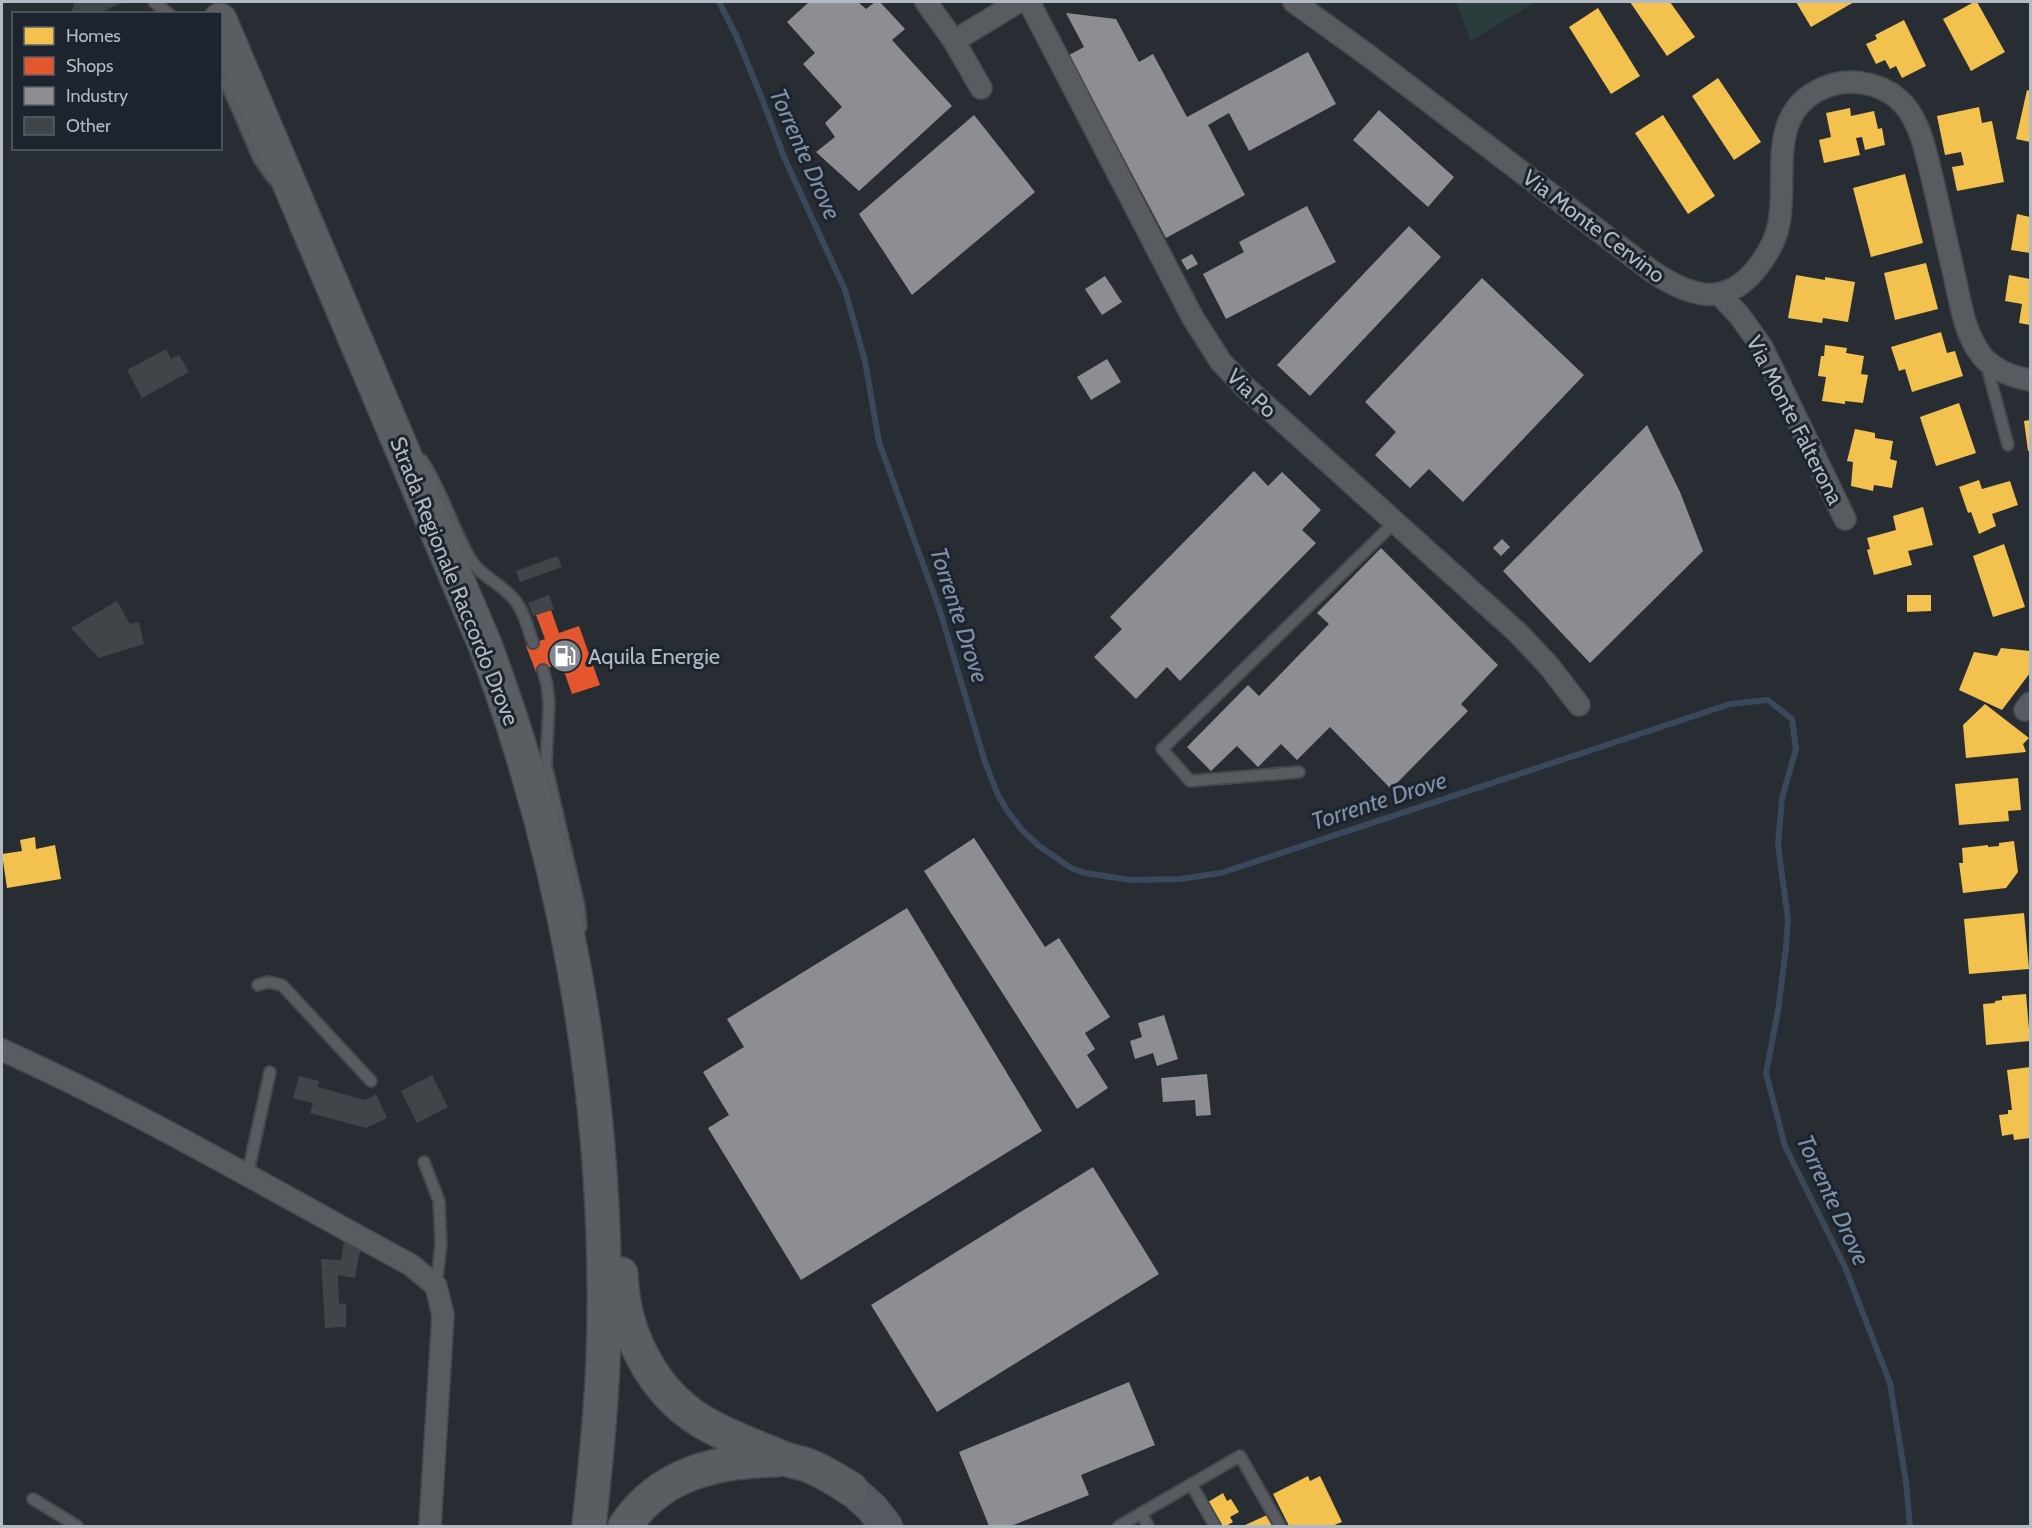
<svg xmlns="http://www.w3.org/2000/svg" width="2032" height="1528" font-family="Cabin,sans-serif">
	<rect width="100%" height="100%" fill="#282d33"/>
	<path fill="#2b3c3d" d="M1456 2H1535L1471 41Z"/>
	<g fill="#f2c14e">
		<path d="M1630 2H1670L1695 37 1667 56Z"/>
		<path d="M1796 2H1854L1811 27Z"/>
		<path d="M1974 2H1977L2005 52 1971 71 1943 19Z"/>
		<path d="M1598 8 1640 76 1611 94 1569 27Z"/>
		<path d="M1904 20 1926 66 1902 78 1896 66 1890 69 1885 60 1876 64 1866 44 1877 39 1875 35Z"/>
		<path d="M1718 78 1761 142 1734 160 1692 96Z"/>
		<path d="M2027 90 2030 91V142L2016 139Z"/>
		<path d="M1979 107 1982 123 1992 121 2004 182 1957 191 1952 167 1964 165 1961 152 1945 155 1937 116Z"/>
		<path d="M1850 108 1851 116 1874 111 1878 129 1882 128 1885 145 1865 150 1862 137 1856 138 1860 155 1824 163 1819 140 1831 137 1826 113Z"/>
		<path d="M1663 115 1715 196 1688 214 1635 133Z"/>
		<path d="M1905 174 1923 243 1871 257 1853 188Z"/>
		<path d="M2017 214 2030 217V253L2011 250Z"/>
		<path d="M1926 263 1938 309 1895 320 1884 273Z"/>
		<path d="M1796 275 1825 280V277L1855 282 1848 322 1823 318 1822 323 1788 318Z"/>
		<path d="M2009 275 2030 279V325L2019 323 2022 304 2005 301Z"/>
		<path d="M1941 332 1947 353 1955 351 1963 376 1912 392 1905 369 1899 371 1891 347Z"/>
		<path d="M1825 345 1847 348 1846 353 1864 356 1861 374 1868 375 1863 403 1845 401V404L1822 401 1826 377 1818 376 1821 356H1824Z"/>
		<path d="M1959 403 1976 453 1936 466 1920 417Z"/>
		<path d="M2030 420V451H2028L2024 421Z"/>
		<path d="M1855 429 1875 433V438L1893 441 1890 459 1897 461 1892 488 1874 485 1873 491 1851 486 1853 462 1847 461Z"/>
		<path d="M1979 480 1982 489 2010 481 2018 505 1992 514 1996 526 1979 534 1971 512 1968 513 1959 487Z"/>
		<path d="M1923 507 1933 545 1908 551 1912 565 1874 575 1867 550 1870 549 1867 538 1896 530 1893 516Z"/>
		<path d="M2004 544 2025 607 1993 617 1973 556Z"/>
		<path d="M1907 595H1931V611L1907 612Z"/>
		<path d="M2001 648 2030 651V673L2002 710 1959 690 1974 652 1997 656Z"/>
		<path d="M1985 704 2029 738 2023 744 2026 752 1966 758 1963 725Z"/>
		<path d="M2018 778 2021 810 2008 811 2009 821 1959 825 1955 784Z"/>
		<path d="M35 837 36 849 55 845 61 879 7 888 2 854 22 851 20 840Z"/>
		<path d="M2014 841 2018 872 2006 888 1963 893 1959 863H1963L1962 848 1988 845V847L1999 846V843Z"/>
		<path d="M2024 913 2029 969 1969 974 1964 919Z"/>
		<path d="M2026 994 2030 1041 1986 1045 1983 1004 1995 1003V1001L2002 1000V996Z"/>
		<path d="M2030 1067V1138L2014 1140 2013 1134 2002 1136 1999 1115 2008 1114V1110H2012L2007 1070Z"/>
		<path d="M1308 1476 1310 1481 1320 1476 1342 1522 1332 1526H1289L1273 1494Z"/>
		<path d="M1223 1493 1227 1501 1231 1499 1239 1512 1230 1517 1233 1522 1226 1526H1222L1208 1502Z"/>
		<path d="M1267 1515 1273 1526H1243Z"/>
	</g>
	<path fill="#e4572e" d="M551 610 559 633 579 626 600 685 572 694 561 663 536 672 526 646 545 639 536 615Z"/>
	<g fill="#8d8d92">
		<path d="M809 2H858L866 9 875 2H880L905 29 892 40 952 106 859 191 816 152 835 137 825 123 842 107 803 64 815 53 787 22Z"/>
		<path d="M1066 13 1116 19 1139 62 1153 54 1187 117 1308 52 1336 104 1249 151 1229 113 1208 125 1245 195 1166 238 1069 55 1084 47Z"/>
		<path d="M1379 110 1454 177 1428 207 1353 140Z"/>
		<path d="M974 115 1035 192 912 295 859 214Z"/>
		<path d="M1307 206 1336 262 1226 319 1203 274 1244 252 1239 242Z"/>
		<path d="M1409 226 1441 257 1310 396 1277 365Z"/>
		<path d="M1192 254 1198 264 1187 270 1181 260Z"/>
		<path d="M1105 276 1122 302 1102 315 1085 289Z"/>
		<path d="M1482 278 1584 375 1463 502 1429 469 1410 488 1375 455 1396 432 1365 402Z"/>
		<path d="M1107 359 1121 382 1091 400 1077 377Z"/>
		<path d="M1647 425 1680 492 1703 551 1590 663 1503 571Z"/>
		<path d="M1254 471 1268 486 1282 472 1321 510 1302 530 1316 543 1180 681 1167 667 1136 699 1094 657 1122 629 1110 617Z"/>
		<path d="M1502 539 1510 547 1501 556 1493 548Z"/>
		<path d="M1381 548 1498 665 1461 704 1468 711 1391 789 1330 727 1297 760 1281 744 1258 767 1237 746 1211 771 1187 747 1248 685 1259 696 1329 624 1317 613Z"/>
		<path d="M974 838 1045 947 1059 938 1110 1017 1085 1033 1095 1049 1087 1055 1108 1088 1077 1109 924 871Z"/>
		<path d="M907 908 1042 1131 801 1280 708 1128 729 1115 703 1072 744 1047 727 1019Z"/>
		<path d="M1164 1015 1178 1059 1157 1066 1153 1053 1135 1059 1130 1041 1142 1037 1138 1023Z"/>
		<path d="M1207 1074 1211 1115 1196 1116 1195 1100 1163 1102 1161 1078Z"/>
		<path d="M1093 1167 1159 1274 937 1412 871 1305Z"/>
		<path d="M1129 1382 1155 1445 1081 1475 1089 1495 1011 1526H989L959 1452Z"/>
	</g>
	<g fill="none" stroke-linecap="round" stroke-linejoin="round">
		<path stroke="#39485b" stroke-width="6" d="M719 2 735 33 761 96 784 157 845 290 865 361 879 442 940 611 985 762 998 795 1008 812 1023 831 1039 846 1071 868 1085 873 1131 880 1180 879 1221 873 1730 704 1768 700 1792 719 1796 749 1782 798 1778 845 1788 919 1786 947 1778 1011 1766 1073 1785 1146 1845 1267 1890 1383 1906 1482 1910 1526"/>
	</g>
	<g fill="#40454a">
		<path d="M75 2H124L97 14H71Z"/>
		<path d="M166 349 171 359 179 355 189 372 142 398 127 370Z"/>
		<path d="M557 556 562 567 520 582 516 571Z"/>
		<path d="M549 595 554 609 533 616 528 603Z"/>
		<path d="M117 601 130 624 139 622 144 644 99 658 71 628Z"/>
		<path d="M432 1075 448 1107 417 1123 401 1091Z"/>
		<path d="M299 1076 319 1081 318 1087 365 1100 376 1094 387 1118 366 1128 310 1113 313 1103 293 1098Z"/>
		<path d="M344 1242 361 1245 355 1278 338 1275 339 1304 346 1303V1327L325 1328 321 1259 341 1260Z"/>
	</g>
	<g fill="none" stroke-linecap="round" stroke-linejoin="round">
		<g stroke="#46494e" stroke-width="14">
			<g id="lane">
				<path d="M154 2 169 14"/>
				<path d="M220 69 259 159 273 179"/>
				<path d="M1986 363 2008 445"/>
				<path d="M422 460C443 492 452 528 471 560 481 576 496 581 509 594 523 606 527 626 533 643"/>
				<path d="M543 670 547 685 549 704 546 765 579 906 581 927"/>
				<path d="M1299 772 1190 781 1162 749 1395 522"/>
				<path d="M258 985 268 982 282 985 371 1081"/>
				<path d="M424 1162 439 1201 441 1244 436 1286"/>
				<path d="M247 1177 270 1072"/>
				<path d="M1191 1484 1215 1526"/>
				<path d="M33 1499 77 1526"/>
				<path d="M1141 1513 1148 1526"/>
				<path d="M1119 1526 1240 1456 1280 1526"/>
			</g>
		</g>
		<g stroke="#46494e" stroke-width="24">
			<g id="street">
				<path d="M926 2 954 41 981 88"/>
				<path d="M1029 2 1193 318 1221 362 1245 387 1518 633 1549 666 1579 705"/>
				<path d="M1294 2 1369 56 1653 272C1691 297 1725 308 1757 268 1768 254 1776 240 1779 223 1788 175 1766 113 1823 88 1839 81 1855 80 1872 85 1900 93 1913 112 1922 139 1935 183 1943 229 1954 274 1960 300 1964 334 1982 356 1994 370 2013 377 2030 380"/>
				<path d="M954 41 1018 2"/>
				<path d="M1720 295 1739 315 1762 347 1845 519"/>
				<path d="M2025 710 2030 703"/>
				<path d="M2 1050C142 1113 276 1192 411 1265L436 1286 443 1315 430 1526"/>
			</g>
		</g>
		<g stroke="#46494e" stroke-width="34">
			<path id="secondary" d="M851 1489 872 1508 886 1526"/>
		</g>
		<g stroke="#43484d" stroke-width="36">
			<g id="primary">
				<path d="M220 20 485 645C566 861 608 1097 604 1328 603 1394 596 1461 589 1526"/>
				<path d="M621 1274C623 1332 651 1390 701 1421 726 1436 754 1446 780 1457 789 1461 798 1462 807 1465 823 1471 837 1480 851 1489"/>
				<path d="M625 1526C661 1473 716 1461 776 1460"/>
			</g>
		</g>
		<use href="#lane" stroke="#585c61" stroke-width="10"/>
		<use href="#street" stroke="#585c61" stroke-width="21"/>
		<use href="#secondary" stroke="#565a60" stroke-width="32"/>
		<use href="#primary" stroke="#5a5e63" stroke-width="33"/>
	</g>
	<defs>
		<g id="fuel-disc" transform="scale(1.725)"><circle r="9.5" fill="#828991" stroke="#1d242d"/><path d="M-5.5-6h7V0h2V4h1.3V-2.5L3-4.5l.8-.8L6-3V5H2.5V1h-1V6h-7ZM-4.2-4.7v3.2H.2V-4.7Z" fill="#fff"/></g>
	</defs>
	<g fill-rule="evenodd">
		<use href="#fuel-disc" x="565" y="656"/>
	</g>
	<g text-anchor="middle" stroke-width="6" stroke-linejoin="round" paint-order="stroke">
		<g font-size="22" fill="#b2bac4" stroke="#1d242d">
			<text transform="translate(1594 226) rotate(37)" y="8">Via Monte Cervino</text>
			<text transform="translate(1252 393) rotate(44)" y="8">Via Po</text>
			<text transform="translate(1795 420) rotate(63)" y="8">Via Monte Falterona</text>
			<text transform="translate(455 581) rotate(68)" y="8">Strada Regionale Raccordo Drove</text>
		</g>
		<g font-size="22" fill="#b2bac4" stroke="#1d242d" text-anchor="start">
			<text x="588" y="664">Aquila Energie</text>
		</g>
		<g font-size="24" font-style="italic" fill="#7d91a9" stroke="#1d242d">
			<text transform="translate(805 154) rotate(66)" y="8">Torrente Drove</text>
			<text transform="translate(959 615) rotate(72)" y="8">Torrente Drove</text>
			<text transform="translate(1379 801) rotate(-18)" y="8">Torrente Drove</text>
			<text transform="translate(1833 1200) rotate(65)" y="8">Torrente Drove</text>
		</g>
	</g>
	<rect width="2032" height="1528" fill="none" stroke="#b2bac4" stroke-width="6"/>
	<rect x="12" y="12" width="210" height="138" fill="#1d242d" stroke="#596069" stroke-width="1.5"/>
	<rect x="24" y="27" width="30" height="18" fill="#f2c14e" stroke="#596069" stroke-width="1.5"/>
	<text x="66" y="42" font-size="18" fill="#b2bac4">Homes</text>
	<rect x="24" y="57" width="30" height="18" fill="#e4572e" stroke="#596069" stroke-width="1.5"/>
	<text x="66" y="72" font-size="18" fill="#b2bac4">Shops</text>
	<rect x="24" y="87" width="30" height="18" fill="#8d8d92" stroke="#596069" stroke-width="1.5"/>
	<text x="66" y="102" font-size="18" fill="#b2bac4">Industry</text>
	<rect x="24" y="117" width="30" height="18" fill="#40454a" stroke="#596069" stroke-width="1.5"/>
	<text x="66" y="132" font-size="18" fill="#b2bac4">Other</text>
</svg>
